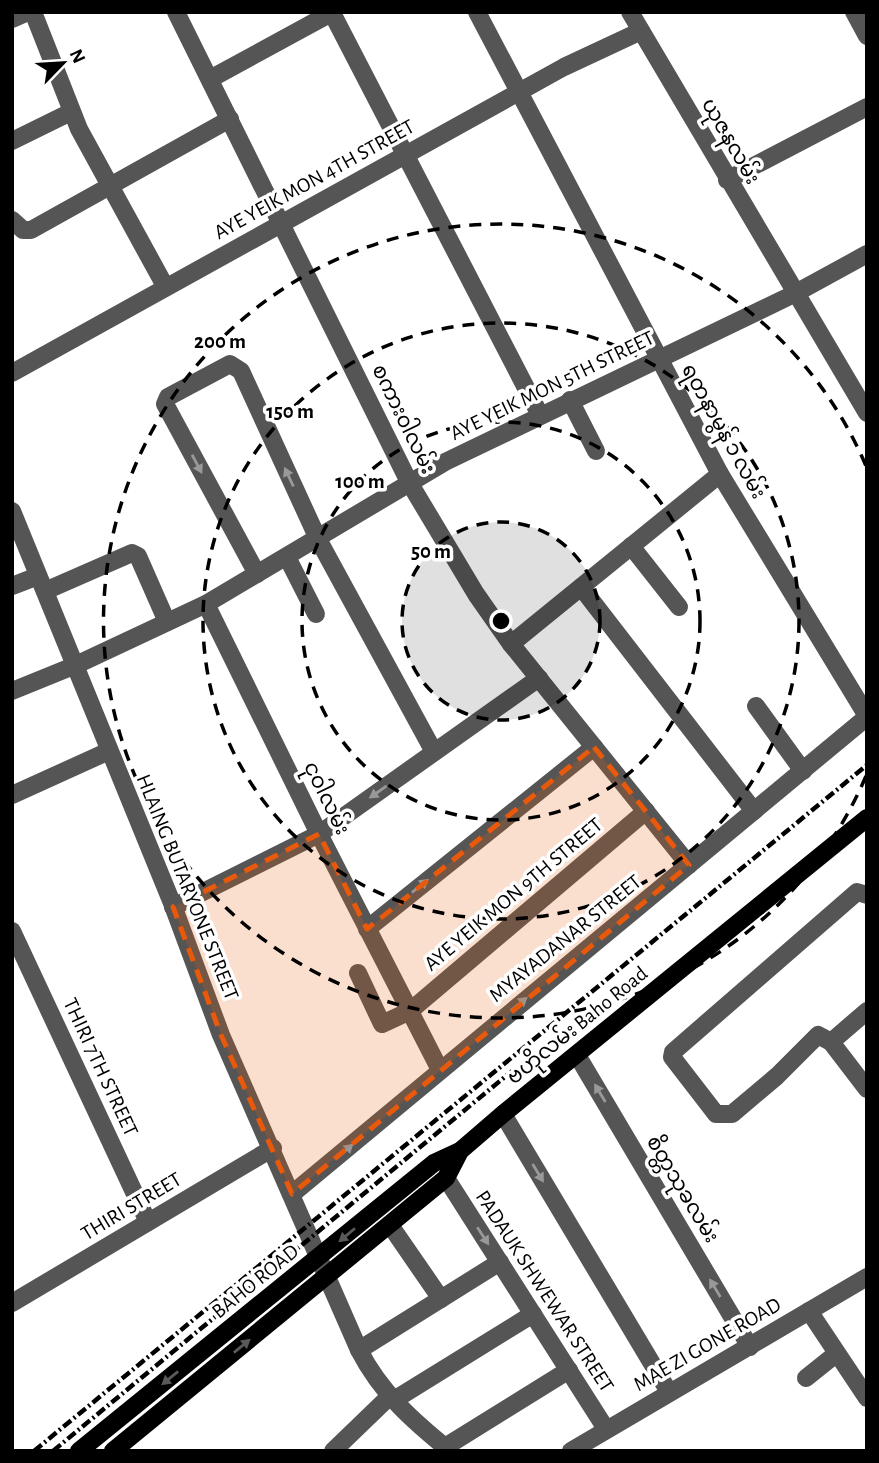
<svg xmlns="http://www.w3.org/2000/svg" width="879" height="1463" font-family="'Alegreya Sans','Noto Sans Myanmar',sans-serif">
	<rect width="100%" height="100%" fill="#fff"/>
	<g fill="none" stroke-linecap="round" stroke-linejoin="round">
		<g stroke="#555" stroke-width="18">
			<path d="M33 12 79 129 165 286"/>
			<path d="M176 12 409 482 476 594 511 644 689 865"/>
			<path d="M477 12 720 474 867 716"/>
			<path d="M630 12 867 413"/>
			<path d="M854 12 867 36"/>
			<path d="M332 13 540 415"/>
			<path d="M12 19 28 12"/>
			<path d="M210 79 333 12"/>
			<path d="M12 141 71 112"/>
			<path d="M727 180 867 107"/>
			<path d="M12 220 23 230H31L230 119"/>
			<path d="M12 373 564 67 641 31"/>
			<path d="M570 400 596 451"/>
			<path d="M12 511 172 903 221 1035 359 1350C381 1393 413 1421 450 1451"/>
			<path d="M631 546 679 607"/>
			<path d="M287 557 316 614"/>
			<path d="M257 574 165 404 168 397 230 364 241 371 318 539 434 752"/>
			<path d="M12 586 38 576"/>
			<path d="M581 587 754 811"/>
			<path d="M45 591 132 553 138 556 167 622"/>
			<path d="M206 604 319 834 440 1070"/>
			<path d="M511 644 720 474"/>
			<path d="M12 691 76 665 206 604 445 462 794 294 867 254"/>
			<path d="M756 706 803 771"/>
			<path d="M12 795 109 751"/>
			<path d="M867 895 857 892 673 1052 672 1057 716 1114H732L777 1076 818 1035 831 1042 867 1089"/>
			<path d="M173 907 319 834 539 678"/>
			<path d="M367 929 594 747"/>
			<path d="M12 931 148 1222"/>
			<path d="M358 973 382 1024 410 1011 646 811"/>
			<path d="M831 1042 867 1011"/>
			<path d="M577 1055 750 1347"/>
			<path d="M503 1114 669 1392"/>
			<path d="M446 1178 606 1429"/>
			<path d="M292 1194 867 717"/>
			<path d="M390 1225 441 1299"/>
			<path d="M12 1303 273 1148"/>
			<path d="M809 1311 867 1398"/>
			<path d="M359 1350 500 1262"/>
			<path d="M806 1378 836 1354"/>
			<path d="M394 1400 533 1314"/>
			<path d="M445 1447 569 1370"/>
			<path d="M333 1451 390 1396"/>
			<path d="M571 1451 867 1277"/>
		</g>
		<g stroke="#000" stroke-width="18">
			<path d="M79 1451 434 1163 460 1151"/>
			<path d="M113 1451 446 1178 460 1151 503 1114 867 818"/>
		</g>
		<g stroke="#000" stroke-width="4.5" stroke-dasharray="10 3.5 2 3.5" stroke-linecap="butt">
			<path d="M34 1451 867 765"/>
			<path d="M53 1451 512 1071"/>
		</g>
	</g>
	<defs><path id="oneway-solid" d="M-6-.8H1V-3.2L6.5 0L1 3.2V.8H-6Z" transform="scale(1.75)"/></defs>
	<g fill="#999">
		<use href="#oneway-solid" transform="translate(197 464) rotate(62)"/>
		<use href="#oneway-solid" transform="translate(289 477) rotate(-115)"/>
		<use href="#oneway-solid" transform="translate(378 792) rotate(145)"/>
		<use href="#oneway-solid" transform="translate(420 886) rotate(-39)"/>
		<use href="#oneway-solid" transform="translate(519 1004) rotate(-39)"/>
		<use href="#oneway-solid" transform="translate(600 1093) rotate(-121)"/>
		<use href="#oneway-solid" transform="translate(345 1151) rotate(-41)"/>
		<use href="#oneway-solid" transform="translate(538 1173) rotate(59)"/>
		<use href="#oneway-solid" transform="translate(483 1236) rotate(57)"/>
		<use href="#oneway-solid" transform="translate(715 1288) rotate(-121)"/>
	</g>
	<g fill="#595959">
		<use href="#oneway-solid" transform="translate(347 1235) rotate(140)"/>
		<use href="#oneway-solid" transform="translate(242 1346) rotate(-39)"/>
		<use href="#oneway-solid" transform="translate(170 1378) rotate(141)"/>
	</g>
	<path fill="#e8590c" fill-opacity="0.2" stroke="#e8590c" stroke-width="5" stroke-dasharray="14 9" stroke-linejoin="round" d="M594 747 689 865 292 1194 221 1035 173 907 319 834 367 929Z"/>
	<circle cx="501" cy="621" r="99" fill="#000" fill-opacity=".12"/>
	<g fill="none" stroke="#000" stroke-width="3.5" stroke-dasharray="12 9">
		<circle cx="501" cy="621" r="99"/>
		<circle cx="501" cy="621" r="199"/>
		<circle cx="501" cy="621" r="298"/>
		<path d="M866 776A397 397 0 1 1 866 466"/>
	</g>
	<g text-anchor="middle" stroke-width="7" stroke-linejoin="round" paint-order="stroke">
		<g font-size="21" fill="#000" stroke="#fff">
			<text transform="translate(731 141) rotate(60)" y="7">ယုဇနလမ်း</text>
			<text transform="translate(314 179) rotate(-29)" y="7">AYE YEIK MON 4TH STREET</text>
			<text transform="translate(552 385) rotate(-26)" y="7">AYE YEIK MON 5TH STREET</text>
			<text transform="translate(404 419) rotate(64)" y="7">စကား၀ါလမ်း</text>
			<text transform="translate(724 431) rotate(61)" y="7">ရတနာမွန် ၁ လမ်း</text>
			<text transform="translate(327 798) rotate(64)" y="7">ငုဝါလမ်း</text>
			<text transform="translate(188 887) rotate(68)" y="7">HLAING BUTARYONE STREET</text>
			<text transform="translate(513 894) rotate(-40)" y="7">AYE YEIK MON 9TH STREET</text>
			<text transform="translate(565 938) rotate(-39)" y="7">MYAYADANAR STREET</text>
			<text transform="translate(577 1025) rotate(-39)" y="7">ဗဟိုလမ်း Baho Road</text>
			<text transform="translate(101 1067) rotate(65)" y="7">THIRI 7TH STREET</text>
			<text transform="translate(683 1189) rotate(59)" y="7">စိတ္တသုခလမ်း</text>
			<text transform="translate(131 1206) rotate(-31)" y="7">THIRI STREET</text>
			<text transform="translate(255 1281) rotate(-39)" y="7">BAHO ROAD</text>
			<text transform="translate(545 1291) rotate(57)" y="7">PADAUK SHWEWAR STREET</text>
			<text transform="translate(707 1344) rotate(-30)" y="7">MAE ZI GONE ROAD</text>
		</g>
	</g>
	<circle cx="501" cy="621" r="10" fill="#000" stroke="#fff" stroke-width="3.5"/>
	<g font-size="21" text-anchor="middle" font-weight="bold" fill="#000" stroke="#fff" stroke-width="7" stroke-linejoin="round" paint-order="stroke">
		<text x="220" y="348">200 m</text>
		<text x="290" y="418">150 m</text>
		<text x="360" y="488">100 m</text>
		<text x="431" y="558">50 m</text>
	</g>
	<rect width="879" height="1463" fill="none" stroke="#000000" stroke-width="28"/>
	<g transform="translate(63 63) rotate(65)" stroke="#ffffff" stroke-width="5" paint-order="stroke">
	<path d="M0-5L12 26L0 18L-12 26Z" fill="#000000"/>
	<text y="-10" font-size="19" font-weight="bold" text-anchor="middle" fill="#000000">N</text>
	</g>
</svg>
